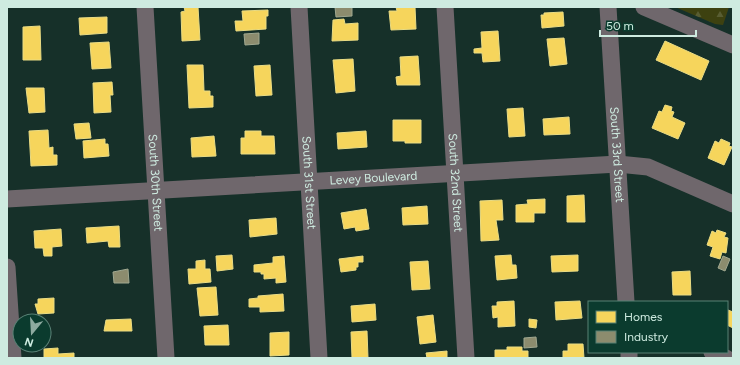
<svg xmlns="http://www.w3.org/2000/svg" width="740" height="365" font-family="Figtree,sans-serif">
	<defs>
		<pattern id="forest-firs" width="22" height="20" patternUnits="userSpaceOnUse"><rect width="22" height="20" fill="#3d4110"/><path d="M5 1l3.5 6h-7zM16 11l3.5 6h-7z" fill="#585d32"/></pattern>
	</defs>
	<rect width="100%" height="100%" fill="#163029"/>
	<path fill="url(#forest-firs)" d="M675 7H729L723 25 715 24Z"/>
	<g fill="#f6d55c" stroke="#eadc84">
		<path d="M184 7H198L200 40 182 41 181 12 185 11Z"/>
		<path d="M396 7H415L416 29 391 30 389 11H397Z"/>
		<path d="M268 10V16H266V29L236 31 235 21H243L242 11Z"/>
		<path d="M563 12 564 26 542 28 541 15H544V13Z"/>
		<path d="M107 17V33L80 35 79 18Z"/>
		<path d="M344 19 345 24 358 23V40L332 41 333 20Z"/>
		<path d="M40 26 41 60H23V27Z"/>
		<path d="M498 31 500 61 483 62 482 53H474V49L482 48 481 32Z"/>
		<path d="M564 38 567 64 550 66 547 39Z"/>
		<path d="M665 41 709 61 701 80 656 60Z"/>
		<path d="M109 42 111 68 92 69 90 43Z"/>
		<path d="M418 56 420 85H397L396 77 401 76 400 57Z"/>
		<path d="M353 59 355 91 336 93 333 60Z"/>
		<path d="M187 65H203L204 91H210V96H213V107L189 108Z"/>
		<path d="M270 65 272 95 256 96 254 66Z"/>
		<path d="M112 82 113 95H110L111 112 94 113 93 83Z"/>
		<path d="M26 88H44L45 112 29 113Z"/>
		<path d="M665 105 672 107 671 111 674 112 672 117 685 123 678 139 652 128 659 111 662 112Z"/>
		<path d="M523 108 525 136 509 137 507 109Z"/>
		<path d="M569 117 570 134 544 135 543 119Z"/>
		<path d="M393 120H421V143H405V141H393Z"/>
		<path d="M89 123 91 138 76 139 74 124Z"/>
		<path d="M48 130 49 148 53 147V155H57V165L31 166 29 131Z"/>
		<path d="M245 131H261V136H274L275 154H241V138H245Z"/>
		<path d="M366 131 367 147 338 149 337 133Z"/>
		<path d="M214 136 216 156 192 157 191 138Z"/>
		<path d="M105 139V144H108L109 156 84 158 83 141Z"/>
		<path d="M721 139 730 143 729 146 732 147 724 165 708 158 715 141 719 143Z"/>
		<path d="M584 195 585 222H567V196Z"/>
		<path d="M545 199V213H534V222H516V205L528 204 527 200Z"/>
		<path d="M502 200 503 220H496L499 240 481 241 480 201Z"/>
		<path d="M427 206 428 224 403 225 402 208Z"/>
		<path d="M366 209 369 229 356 231 355 227 344 229 341 213Z"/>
		<path d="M276 218 277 234 250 237 249 220Z"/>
		<path d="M119 226 120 247H109L108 241 87 243 86 228Z"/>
		<path d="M61 229 62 246 52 247V256H44L43 248H35L34 231Z"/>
		<path d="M717 230 726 233 724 237 728 238 726 253 722 252 720 259 710 256 713 247 707 245 712 231 716 233Z"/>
		<path d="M232 255 233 269 217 271 216 256Z"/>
		<path d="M511 255 512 265H516L517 278 497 280 495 256Z"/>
		<path d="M578 255V271L552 272 551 256Z"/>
		<path d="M284 256 286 282 276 283V278L264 279V274H261V272H254V265L273 263V257Z"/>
		<path d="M363 256V262H358V267H356V270L341 272 339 259Z"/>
		<path d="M205 260V269H210L211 282 189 284 188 269H196V261Z"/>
		<path d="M428 261 430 289 412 290 410 262Z"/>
		<path d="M690 271 691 295H673L672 272Z"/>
		<path d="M216 287 218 315 200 316 197 288Z"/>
		<path d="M283 294 284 311 260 312V307H249V299L258 298V296Z"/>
		<path d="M54 298V313L38 314 35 304H38V299Z"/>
		<path d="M514 301 515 326 498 327V317L493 318 492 306H497V302Z"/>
		<path d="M580 301 582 318 556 320 555 302Z"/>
		<path d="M375 304 376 320 352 322 351 306Z"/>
		<path d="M728 310 733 312V328L727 325Z"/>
		<path d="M433 315 436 342 420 344 417 317Z"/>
		<path d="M131 319 132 331H104L106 320Z"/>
		<path d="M529 319 537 320 536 328 529 327Z"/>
		<path d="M228 325 229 345H205L204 326Z"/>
		<path d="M367 331 368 358H352L351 332Z"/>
		<path d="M289 332V355L270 356V333Z"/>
		<path d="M568 344H583L584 358H563V351H568Z"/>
		<path d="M507 347H522V351H528V358H495V350H507Z"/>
		<path d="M58 348V354L74 353V358H44V349Z"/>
		<path d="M447 351V358H427L426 353Z"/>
	</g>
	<g fill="#8c8c6e" stroke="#a0a890">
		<path d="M335 7H352V16L336 17Z"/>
		<path d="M259 33V44L245 45 244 34Z"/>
		<path d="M723 256 730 259 725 271 718 268Z"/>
		<path d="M128 269 129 283H114L113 272Z"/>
		<path d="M536 337 537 347 524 348V338Z"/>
	</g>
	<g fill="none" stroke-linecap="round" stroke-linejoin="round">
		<g stroke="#6f676c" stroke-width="17">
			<path id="s1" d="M145 7 166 358"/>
			<path id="s2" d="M299 7 319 358"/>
			<path id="s3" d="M445 7 466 358"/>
			<path id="s4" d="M608 7 626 302"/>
			<path d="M644 7 733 45"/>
			<path id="s5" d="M7 199 618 164 648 167 733 204"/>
			<path d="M7 267 13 358"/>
			<path d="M629 352V358"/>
			<path d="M712 352 726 358"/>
		</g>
	</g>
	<g text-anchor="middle" stroke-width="4" stroke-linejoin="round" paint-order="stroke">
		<g font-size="12" fill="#ceebe0" stroke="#0b3b2e">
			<text dy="4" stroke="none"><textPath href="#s4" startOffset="148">South 33rd Street</textPath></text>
			<text dy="4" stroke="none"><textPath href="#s5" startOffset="367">Levey Boulevard</textPath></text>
			<text dy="4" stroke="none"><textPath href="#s2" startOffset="176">South 31st Street</textPath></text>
			<text dy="4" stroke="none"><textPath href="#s1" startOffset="176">South 30th Street</textPath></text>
			<text dy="4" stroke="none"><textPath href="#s3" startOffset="176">South 32nd Street</textPath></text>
		</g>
	</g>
	<rect width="740" height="365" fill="none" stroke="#ceebe0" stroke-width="16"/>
	<rect x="588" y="301" width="140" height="52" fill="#0b3b2e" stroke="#598175"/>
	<rect x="596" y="311" width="20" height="12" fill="#f6d55c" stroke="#598175"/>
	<text x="624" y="321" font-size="12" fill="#ceebe0">Homes</text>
	<rect x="596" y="331" width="20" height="12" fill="#8c8c6e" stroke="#598175"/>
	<text x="624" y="341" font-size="12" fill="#ceebe0">Industry</text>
	<g transform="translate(32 333) rotate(198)"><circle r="19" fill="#0b3b2e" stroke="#598175"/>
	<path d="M0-3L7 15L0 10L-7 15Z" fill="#8eaaa0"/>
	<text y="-6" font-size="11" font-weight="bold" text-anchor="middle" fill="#ceebe0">N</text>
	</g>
	<path d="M600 30v6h96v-6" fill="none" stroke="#ceebe0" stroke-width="2"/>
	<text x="606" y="30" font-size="12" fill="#ceebe0" stroke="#0b3b2e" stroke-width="3" paint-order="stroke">50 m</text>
</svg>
